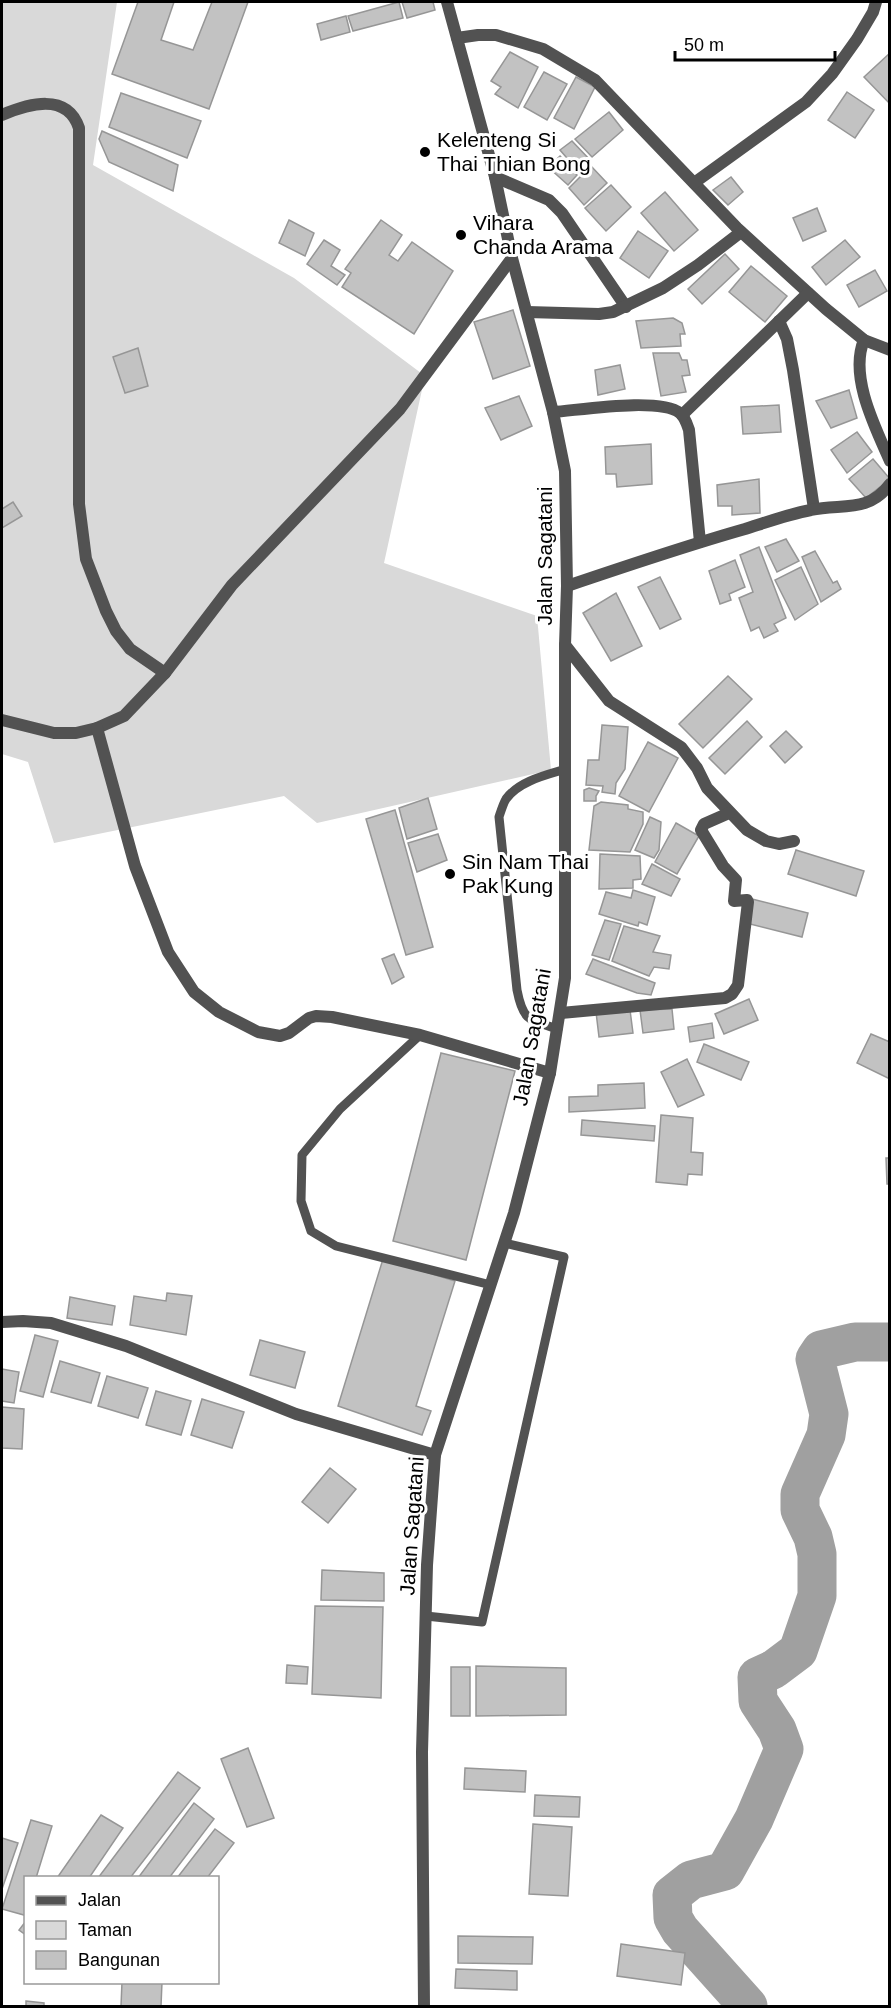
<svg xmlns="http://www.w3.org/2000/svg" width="891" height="2008" font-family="Helvetica,sans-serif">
	<rect width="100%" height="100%" fill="#fff"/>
	<path fill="#d9d9d9" d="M2 2H117L93 165 294 278 425 376 384 563 537 616 551 770 317 823 284 796 54 843 28 762 2 754Z"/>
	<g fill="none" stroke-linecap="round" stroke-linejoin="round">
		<path stroke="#a0a0a0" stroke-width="39" d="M748 2006 680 1930 673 1918 672 1895 691 1880 725 1871 754 1819 784 1749 777 1730 758 1701 757 1677 774 1669 798 1651 817 1596V1554L813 1537 800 1510V1494L826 1435 829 1414 815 1359 821 1350 855 1342H890"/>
	</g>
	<g fill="#c2c2c2" stroke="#969696" stroke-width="1.5">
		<path d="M138 2H174L161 40 193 50 212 2H248L209 109 112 74Z"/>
		<path d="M399 2 403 18 353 31 348 16Z"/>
		<path d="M402 2H433L435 10 407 18Z"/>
		<path d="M346 16 350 32 321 40 317 24Z"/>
		<path d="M510 52 538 67 518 108 495 94 501 87 491 81Z"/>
		<path d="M890 53V104L864 77Z"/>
		<path d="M544 72 567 84 547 120 524 107Z"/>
		<path d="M576 77 595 87 574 129 554 118Z"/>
		<path d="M847 92 874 110 855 138 828 120Z"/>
		<path d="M121 93 201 121 187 158 109 127Z"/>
		<path d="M609 112 623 130 592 157 575 139Z"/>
		<path d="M102 131 178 165 173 191 109 162 99 139Z"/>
		<path d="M572 141 591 161 579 172 560 150Z"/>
		<path d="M560 156 577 175 568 185 548 167Z"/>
		<path d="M591 166 607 183 584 205 569 188Z"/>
		<path d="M731 177 743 192 728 205 713 190Z"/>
		<path d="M611 185 631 207 606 231 585 208Z"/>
		<path d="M665 192 698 230 674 251 641 213Z"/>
		<path d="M817 208 826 231 803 241 793 218Z"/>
		<path d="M289 220 314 233 305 256 279 243Z"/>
		<path d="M381 220 402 235 389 255 398 261 412 242 453 271 414 334 342 287 351 273 345 269Z"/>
		<path d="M638 231 668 251 649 278 620 258Z"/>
		<path d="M324 240 340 250 331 266 345 275 337 285 307 264Z"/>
		<path d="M845 240 860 257 826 285 812 267Z"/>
		<path d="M725 254 739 269 702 304 688 289Z"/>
		<path d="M751 266 787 296 765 322 729 292Z"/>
		<path d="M875 270 887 291 859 307 847 285Z"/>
		<path d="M513 310 530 366 493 379 474 322Z"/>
		<path d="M673 318 682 323 685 334H680L681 346 641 348 636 321Z"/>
		<path d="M138 348 148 386 125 393 113 357Z"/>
		<path d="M653 353H679L682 360H687L690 375 682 376 686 392 661 396Z"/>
		<path d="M620 365 625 389 598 395 595 370Z"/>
		<path d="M849 390 857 418 831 428 816 401Z"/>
		<path d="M519 396 532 426 501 440 485 408Z"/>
		<path d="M779 405 781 432 743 434 741 407Z"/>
		<path d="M857 432 872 452 847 473 831 450Z"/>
		<path d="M651 444 652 484 617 487 616 474H606L605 447Z"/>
		<path d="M873 459 890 479 866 498 849 479Z"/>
		<path d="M759 479 760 513 732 515V506H718L717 485Z"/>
		<path d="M13 502 22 516 2 528V509Z"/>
		<path d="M786 539 799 561 777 572 765 547Z"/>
		<path d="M759 547 786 618 774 624 778 631 764 638 759 627 751 631 739 598 753 592 740 555Z"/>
		<path d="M815 551 833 583 837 581 841 589 821 602 802 557Z"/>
		<path d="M735 560 745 587 729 594 731 600 720 604 709 571Z"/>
		<path d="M801 567 818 604 795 620 775 580Z"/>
		<path d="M660 577 681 619 660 629 638 587Z"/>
		<path d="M616 593 642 646 611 661 583 613Z"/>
		<path d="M728 676 752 699 703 748 679 724Z"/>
		<path d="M747 721 762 737 725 774 709 758Z"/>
		<path d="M602 725 628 727 625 769 616 783 615 794 602 792 603 786 586 785 588 760H599Z"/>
		<path d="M786 731 802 747 785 763 770 746Z"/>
		<path d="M648 742 678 758 649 812 619 796Z"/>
		<path d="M589 788 599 791 596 796V801H584V790Z"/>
		<path d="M428 798 437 829 407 839 399 808Z"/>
		<path d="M601 802 628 805V809L643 812V824L630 852 589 850 594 806Z"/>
		<path d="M395 810 433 947 406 955 366 819Z"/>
		<path d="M650 817 661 822 659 850 654 858 635 850Z"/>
		<path d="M676 823 699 836 677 874 655 862Z"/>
		<path d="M438 834 447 860 417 872 408 843Z"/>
		<path d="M796 850 864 871 856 896 788 874Z"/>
		<path d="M600 854 640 856 641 879 633 880V888L599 889Z"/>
		<path d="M652 864 680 879 671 896 642 884Z"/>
		<path d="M633 890 655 897 647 925 639 922 638 926 599 914 606 892 631 898Z"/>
		<path d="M752 899 808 913 802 937 746 923Z"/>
		<path d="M605 920 621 924 609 960 592 955Z"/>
		<path d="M624 926 660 936 653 952 671 955 669 969 654 967 649 976 612 961Z"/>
		<path d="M394 954 404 977 392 984 382 959Z"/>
		<path d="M593 959 655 983 651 995 637 993 586 974Z"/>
		<path d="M749 999 758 1020 724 1034 715 1014Z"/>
		<path d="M672 1009 674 1029 643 1033 640 1010Z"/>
		<path d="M630 1010 633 1033 599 1037 596 1012Z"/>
		<path d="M712 1023 714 1038 690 1042 688 1027Z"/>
		<path d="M871 1034 890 1042V1079L857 1063Z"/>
		<path d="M704 1044 749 1062 741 1080 697 1062Z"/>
		<path d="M441 1053 515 1071 466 1260 393 1241Z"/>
		<path d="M687 1059 704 1095 678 1107 661 1072Z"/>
		<path d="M644 1083 645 1108 569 1112V1097L598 1096V1085Z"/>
		<path d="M661 1115 693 1118 691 1152 703 1153 702 1175 688 1174 687 1185 656 1182Z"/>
		<path d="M582 1120 655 1126 654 1141 581 1135Z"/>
		<path d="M886 1158H890V1184H887Z"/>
		<path d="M383 1259 455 1281 416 1406 431 1411 422 1435 338 1406Z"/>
		<path d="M167 1293 192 1296 186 1335 130 1325 134 1296 166 1301Z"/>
		<path d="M70 1297 115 1306 112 1325 67 1318Z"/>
		<path d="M35 1335 58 1341 43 1397 20 1391Z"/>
		<path d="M260 1340 305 1352 295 1388 250 1375Z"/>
		<path d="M60 1361 100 1373 91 1403 51 1392Z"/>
		<path d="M2 1369 19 1372 14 1403 2 1401Z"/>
		<path d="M107 1376 148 1388 138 1418 98 1406Z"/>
		<path d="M156 1391 191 1401 181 1435 146 1425Z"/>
		<path d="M202 1399 244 1412 232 1448 191 1435Z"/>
		<path d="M2 1407 24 1409 22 1449 2 1448Z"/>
		<path d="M330 1468 356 1489 328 1523 302 1502Z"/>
		<path d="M322 1570 384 1573V1601L321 1600Z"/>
		<path d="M315 1606 383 1607 381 1698 312 1694Z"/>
		<path d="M287 1665 308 1667 307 1684 286 1683Z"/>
		<path d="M476 1666 566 1668V1715L476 1716Z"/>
		<rect x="451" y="1667" width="19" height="49"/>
		<path d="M248 1748 274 1818 247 1827 221 1759Z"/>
		<path d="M465 1768 526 1771 525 1792 464 1789Z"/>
		<path d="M178 1772 200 1788 130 1878H98Z"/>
		<path d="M535 1795 580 1797 579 1817 534 1816Z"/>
		<path d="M194 1803 214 1819 169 1878H138Z"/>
		<path d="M101 1815 123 1828 89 1878H57Z"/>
		<path d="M31 1820 52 1826 36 1878H26V1909L24 1915 2 1909Z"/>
		<path d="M533 1824 572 1827 568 1896 529 1894Z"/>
		<path d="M215 1829 234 1843 207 1878H177Z"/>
		<path d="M2 1838 18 1843 2 1889Z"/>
		<path d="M26 1921V1935L19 1930Z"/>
		<path d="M458 1936 533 1937 532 1964 458 1963Z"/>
		<path d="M621 1944 685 1953 681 1985 617 1976Z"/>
		<path d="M456 1969 517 1971V1990L455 1988Z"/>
		<path d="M122 1982H162L161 2006H121Z"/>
		<path d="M26 2001 44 2003V2006H26Z"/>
	</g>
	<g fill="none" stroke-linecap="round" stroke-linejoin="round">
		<g stroke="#525252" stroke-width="9">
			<path d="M558 1029C529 1020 523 1021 517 990L499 817C501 811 503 804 506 799 519 781 546 775 566 769"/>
			<path d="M420 1035 340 1109 302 1155 301 1201 311 1231 336 1246 491 1285"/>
			<path d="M426 1616 482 1622 564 1257 504 1243"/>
		</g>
		<g stroke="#525252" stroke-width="12">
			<path d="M457 38 478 35H496L543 49 595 80 737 228 826 309 864 340 890 350"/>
			<path d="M2 115C28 104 67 92 79 128V504L86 559 106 611 116 631 130 649 165 673"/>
			<path d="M495 177 549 200 562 213 626 307"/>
			<path d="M694 183 806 102 832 74 857 39 873 12 876 2"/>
			<path d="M527 312 599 314 613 312 663 288 698 265 741 232"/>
			<path d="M779 321 787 339 793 370 814 509"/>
			<path d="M864 340C849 376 875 427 890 461"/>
			<path d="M553 412C581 410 659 397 680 413 685 417 687 424 689 430L700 542"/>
			<path d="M682 415 808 293"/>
			<path d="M567 586C626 566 685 546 745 529 767 522 789 514 811 510 841 503 868 514 890 484"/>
			<path d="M565 645 609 701 681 747 697 768 707 788 747 830 766 841 779 844 794 841"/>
			<path d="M2 720 54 733H76L97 728 124 716 165 673 232 585 400 409 512 258"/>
			<path d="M97 728 135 866 168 952 194 992 219 1012 258 1032 280 1036 289 1033 309 1018 316 1016 332 1017 420 1035 550 1073"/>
			<path d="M561 1013 725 998 732 994 738 985 748 902 747 900 734 901 736 880 723 866 701 830 704 824 729 813"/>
			<path d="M2 1322 23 1321 51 1323 126 1346 296 1414 435 1455"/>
		</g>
		<path stroke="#525252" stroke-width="12" d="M424 2006 422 1752 427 1565 435 1455 514 1213 550 1073 565 978V645L567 586 565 471 553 412 512 258 495 177 447 2"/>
	</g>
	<g fill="#000" stroke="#fff" stroke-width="2">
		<circle cx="425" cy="152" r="6"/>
		<circle cx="461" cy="235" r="6"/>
		<circle cx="450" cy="874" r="6"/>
	</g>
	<g text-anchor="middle" stroke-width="6" stroke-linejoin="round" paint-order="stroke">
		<g font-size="21" fill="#000" stroke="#fff" text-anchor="start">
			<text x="437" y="147">Kelenteng Si<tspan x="437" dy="24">Thai Thian Bong</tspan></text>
			<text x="473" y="230">Vihara<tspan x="473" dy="24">Chanda Arama</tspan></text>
			<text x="462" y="869">Sin Nam Thai<tspan x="462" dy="24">Pak Kung</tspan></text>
		</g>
		<g font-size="21" fill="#000" stroke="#fff">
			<text transform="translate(545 556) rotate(-90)" y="7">Jalan Sagatani</text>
			<text transform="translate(532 1037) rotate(-80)" y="7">Jalan Sagatani</text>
			<text transform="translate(412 1526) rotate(-86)" y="7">Jalan Sagatani</text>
		</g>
	</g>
	<rect width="891" height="2008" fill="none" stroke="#000000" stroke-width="6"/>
	<rect x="24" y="1876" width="195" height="108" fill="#ffffff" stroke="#999999" stroke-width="1.5"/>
	<rect x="36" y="1896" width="30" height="9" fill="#525252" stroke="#999999" stroke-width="1.5"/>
	<text x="78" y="1906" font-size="18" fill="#000000">Jalan</text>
	<rect x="36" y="1921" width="30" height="18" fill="#d9d9d9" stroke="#999999" stroke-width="1.5"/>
	<text x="78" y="1936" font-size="18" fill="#000000">Taman</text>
	<rect x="36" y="1951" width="30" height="18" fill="#c2c2c2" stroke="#999999" stroke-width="1.5"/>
	<text x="78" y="1966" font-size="18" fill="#000000">Bangunan</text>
	<path d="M675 51v9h160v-9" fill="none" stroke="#000000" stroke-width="3"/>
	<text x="684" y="51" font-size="18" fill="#000000" stroke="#ffffff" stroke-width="4.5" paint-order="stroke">50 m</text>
</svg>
